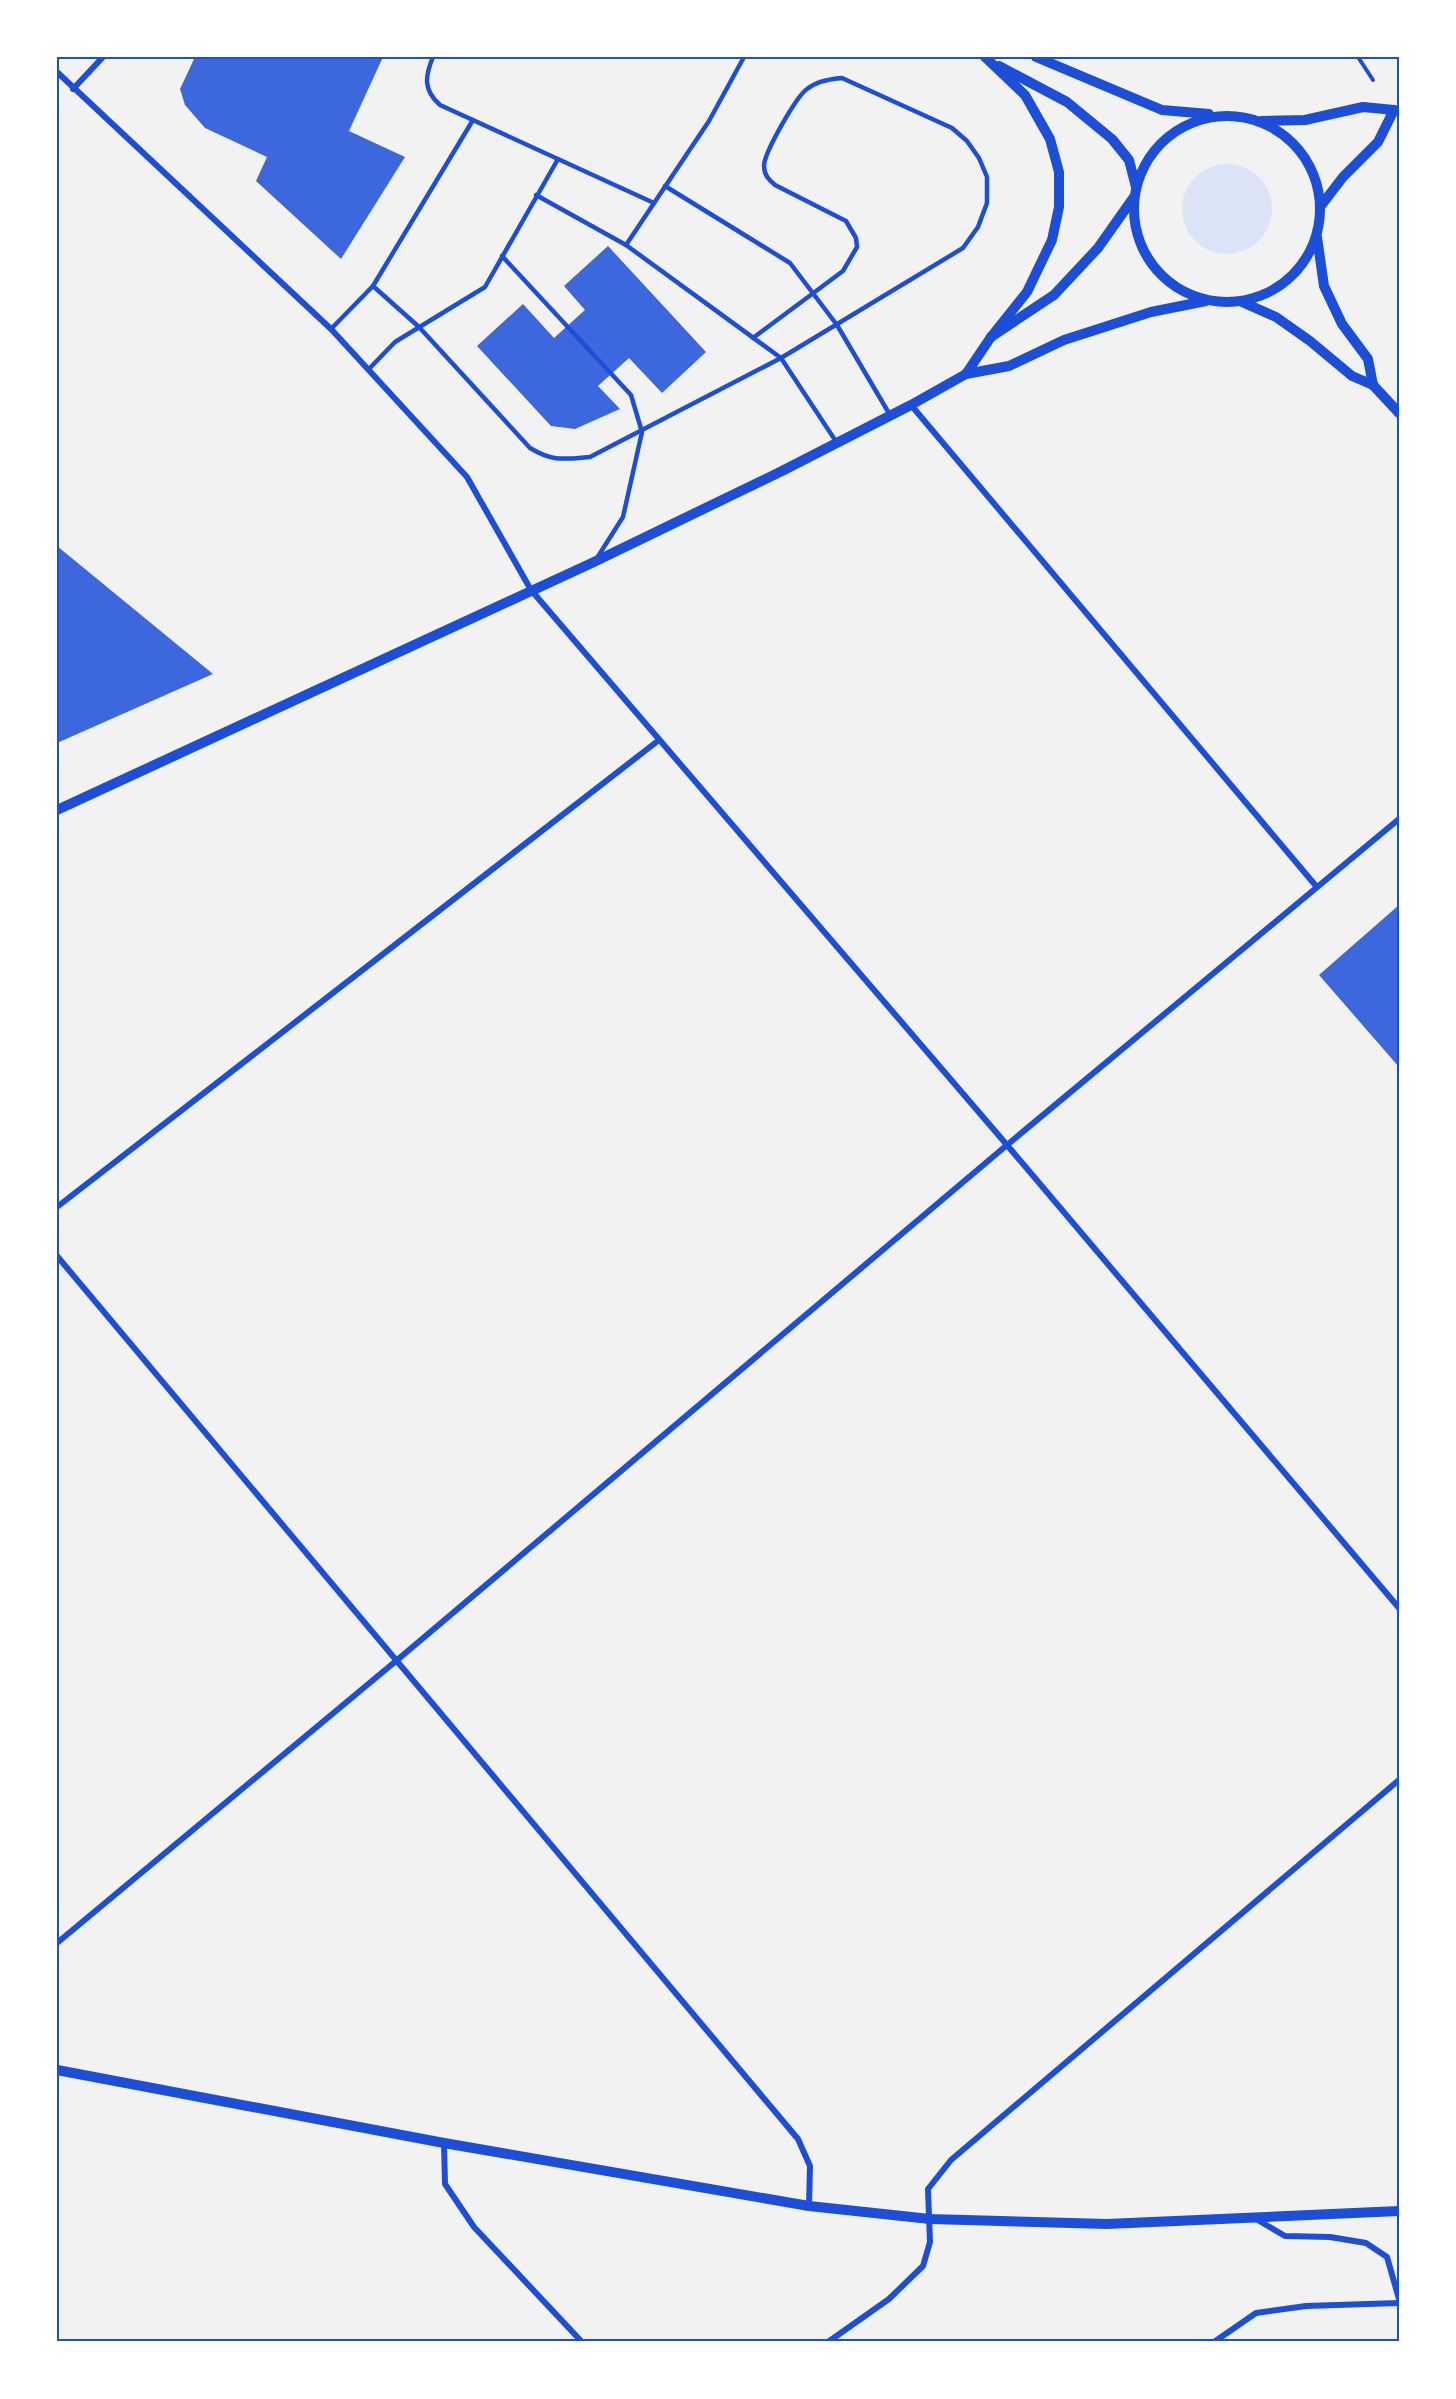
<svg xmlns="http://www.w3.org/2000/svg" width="1456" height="2399" font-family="Signika,sans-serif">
	<rect width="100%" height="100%" fill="#f2f2f2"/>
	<circle fill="#dbe4f7" cx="1227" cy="209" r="45"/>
	<g fill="#3d67dc">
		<path d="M195 57H383L349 131 405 157 341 259 256 181 267 157 205 128 185 105 180 89Z"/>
		<path d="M608 246 706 352 662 393 629 358 598 386 620 409 575 429 551 426 477 346 523 304 554 338 585 310 564 286Z"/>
		<path d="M57 546 213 674 57 743Z"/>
		<path d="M1399 905V1067L1319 975Z"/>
	</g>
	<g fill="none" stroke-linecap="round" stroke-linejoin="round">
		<path stroke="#1d4ed8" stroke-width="4" d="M1358 57 1373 80"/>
		<g stroke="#1d4ed8" stroke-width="4.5">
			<path d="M433 57C425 76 423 90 440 105L654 203"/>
			<path d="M665 186 790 263 837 325 890 415"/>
			<path d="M536 195 626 245 709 121 744 57"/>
			<path d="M626 245 781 358 837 443"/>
			<path d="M502 256 631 395 642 432 623 517 597 558"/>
			<path d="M373 286 419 327 530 448C553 462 564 459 590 457L781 358 963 248 978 227 987 203V177L979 158 967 141 952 128 842 78C829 79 817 81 807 89 796 97 764 153 764 166 764 175 769 180 775 185L846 221 856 238 857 247 843 271 753 338"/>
			<path d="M331 329 373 286 473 120"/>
			<path d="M368 370 395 342 485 287 558 159"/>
		</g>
		<g stroke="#1d4ed8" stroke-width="6">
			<path d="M57 72 331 329 467 477 531 590 1007 1145 1399 1608"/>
			<path d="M73 89 103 57"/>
			<path d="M911 405 1316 886"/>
			<path d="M57 1207 659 740"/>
			<path d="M57 1256 798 2139 810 2166 809 2206"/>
			<path d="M57 1943 396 1661 1007 1145 1399 819"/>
			<path d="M444 2143 445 2184 474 2227 582 2342"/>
			<path d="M1256 2219 1285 2236 1330 2237 1366 2243 1387 2257 1399 2299"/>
			<path d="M828 2342 889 2299 923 2266 930 2242 928 2189 951 2160 1399 1780"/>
			<path d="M1214 2342 1256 2313 1306 2306 1399 2303"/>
		</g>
		<g stroke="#1d4ed8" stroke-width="10">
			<path d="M985 57 1025 95 1050 139 1059 172V207L1052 240 1027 292 991 337"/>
			<path d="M1036 57 1162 110 1209 114"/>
			<path d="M999 66 1067 102 1112 139 1129 160 1136 187"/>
			<circle cx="1227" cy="209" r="93"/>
			<path d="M1261 121 1305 120 1363 107 1394 110"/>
			<path d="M1320 207 1343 177 1378 142 1394 110"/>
			<path d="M1317 237 1324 286 1342 324 1368 359 1373 385"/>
			<path d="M1242 302 1276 317 1310 341 1352 376 1373 385 1399 413"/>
			<path d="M966 374 991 337 1054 295 1098 248 1134 197"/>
			<path d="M57 810 594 562 782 471 911 405 966 374 1009 366 1064 340 1151 312 1206 301"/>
			<path d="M57 2070 444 2143 809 2206 930 2219 1107 2224 1399 2211"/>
		</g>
	</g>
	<rect width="1456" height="2399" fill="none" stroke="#ffffff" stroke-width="117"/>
	<rect x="58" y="58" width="1340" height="2282" fill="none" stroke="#1d4ed8" stroke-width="2"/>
</svg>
